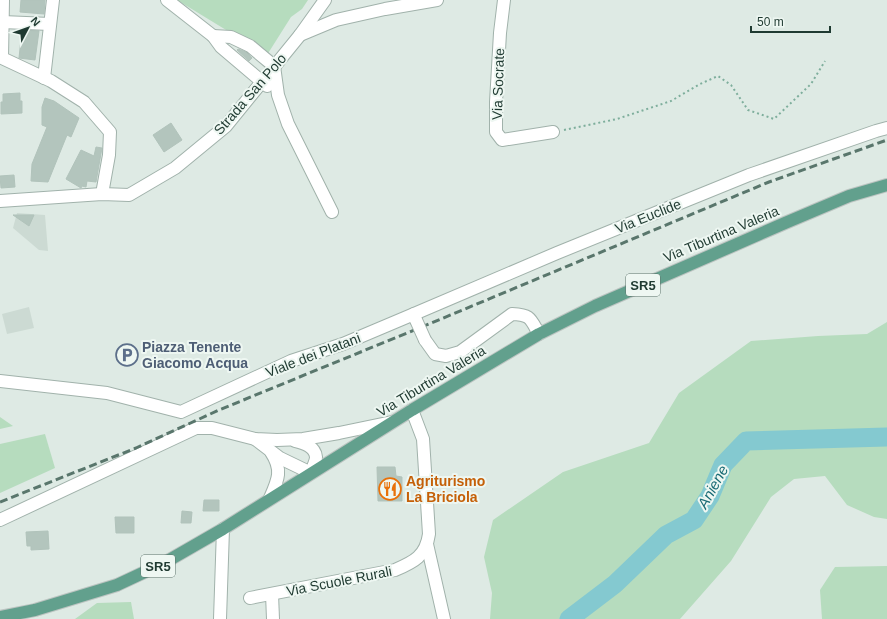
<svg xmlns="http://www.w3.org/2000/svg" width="887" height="619" font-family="Arial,sans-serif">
	<rect width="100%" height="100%" fill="#deeae4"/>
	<g fill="#ccdad3">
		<path d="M17 213 45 215 48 251 39 250 13 228Z"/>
		<path d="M29 307 34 328 7 334 2 314Z"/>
	</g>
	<g fill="#b6dcbe">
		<path d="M177 0H308L302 9 291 17 267 55Z"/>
		<path d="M887 322V519L874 517 847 505 825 476 794 479 771 497 731 561 680 619H490L492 593 484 557 493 520 563 472 649 443 679 393 751 341 818 336 867 334Z"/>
		<path d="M0 417 13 426 0 429Z"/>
		<path d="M45 434 55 468 0 493V444Z"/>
		<path d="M887 566V619H822L820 590 835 567Z"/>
		<path d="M131 602 134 619H75L97 603Z"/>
	</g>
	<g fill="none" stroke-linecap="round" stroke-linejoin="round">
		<path stroke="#84c9d0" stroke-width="19" d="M569 619 615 584 666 535 694 520 710 496 723 465 746 441 887 437"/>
	</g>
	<g fill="#b3c5bd" stroke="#b1c3bb">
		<path d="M21 0H45L44 14 20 12Z"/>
		<path d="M22 30 39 31 35 60 19 58Z"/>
		<path d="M238 49 246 52 252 58 249 61 237 50Z"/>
		<path d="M20 93V101H22V113L1 114V102H3V94Z"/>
		<path d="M45 98 54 101 79 118 71 137 67 135 48 182 31 181 32 164 47 127 42 125V107Z"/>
		<path d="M171 123 182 140 164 152 153 135Z"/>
		<path d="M96 147 102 148 96 182 87 181 86 187 82 186 81 188 66 179 81 150 94 156Z"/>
		<path d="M14 175 15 187 1 188 0 176Z"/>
		<path d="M13 215H34L29 226Z"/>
		<path d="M377 467H395L396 476 402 477V501H378Z"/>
		<path d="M204 500H219V511H203Z"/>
		<path d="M182 511 192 512 191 523H181Z"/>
		<path d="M115 517H134V533H116Z"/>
		<path d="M48 531 49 549 31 550V546H27L26 532Z"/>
	</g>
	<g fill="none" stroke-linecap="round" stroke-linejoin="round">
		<g stroke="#a1b2ab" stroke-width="14">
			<g id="minor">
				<path d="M3 0 2 58 51 81 84 102 110 132 109 155 102 194"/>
				<path d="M167 0 213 36 221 47 267 86"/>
				<path d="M504 0 500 33 496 102V132L502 140 553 132"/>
				<path d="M2 22 50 24"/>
				<path d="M300 35 336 20 385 9 437 0"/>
				<path d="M213 36 231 37 250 46 274 66 278 95 288 124 332 212"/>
				<path d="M44 78 53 0"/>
				<path d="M0 201 102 194 129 195 175 168 226 126 300 35 325 0"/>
				<path d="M414 314 557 253 749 175 876 131 887 128"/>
				<path d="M425 340 435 354 446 356 460 352 512 314C531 315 530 318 539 334"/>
				<path d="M0 381 107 393 181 412 291 361 343 344 414 314 416 320"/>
				<path d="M255 439 280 458 311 473C312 468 316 462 316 457 315 446 303 443 295 441"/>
				<path d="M270 498C278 480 283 470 271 452"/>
				<path d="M0 520 196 428H212L255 439 277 440 303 439 339 433 392 422"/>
				<path d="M427 544 444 619"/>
				<path d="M272 594 273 619"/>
				<path d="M250 598 395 570C414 562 426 556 429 534L423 439 412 410"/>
				<path d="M220 619 223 529"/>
			</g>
		</g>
		<g stroke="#bcc4c1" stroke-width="14">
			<path id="major" d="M0 617 35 610 117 585 164 563 223 529 412 410 539 334 595 306 785 223 849 196 887 185"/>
		</g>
		<path stroke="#7eae9c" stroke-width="2" stroke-dasharray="2 3" stroke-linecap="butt" d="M564 130 617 119 671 101 700 84 718 76 731 85 748 110 774 119 811 84 825 61"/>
		<use href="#minor" stroke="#fff" stroke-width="12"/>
		<use href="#major" stroke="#62a08d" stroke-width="12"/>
		<path stroke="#59766c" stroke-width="3" stroke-dasharray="8 4" stroke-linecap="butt" d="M0 502 136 448 219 410 429 324 769 182 887 140"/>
		<g stroke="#a1b2ab" stroke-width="14" stroke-linecap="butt">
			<path id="minor-bridge" d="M416 320 425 340"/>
		</g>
		<use href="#minor-bridge" stroke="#fff" stroke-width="12"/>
	</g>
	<defs>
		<g id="parking-ring" transform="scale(1.15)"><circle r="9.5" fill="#eef7f2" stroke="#5c6f8a" stroke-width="1.5"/><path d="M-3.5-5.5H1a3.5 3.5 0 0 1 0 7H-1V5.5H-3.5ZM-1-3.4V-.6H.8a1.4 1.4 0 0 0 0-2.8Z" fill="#5c6f8a"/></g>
		<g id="restaurant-ring" transform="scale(1.15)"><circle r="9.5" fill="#eef7f2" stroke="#e8710a" stroke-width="1.5"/><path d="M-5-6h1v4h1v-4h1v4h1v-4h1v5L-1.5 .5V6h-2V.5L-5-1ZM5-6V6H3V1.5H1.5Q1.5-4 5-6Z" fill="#e8710a"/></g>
	</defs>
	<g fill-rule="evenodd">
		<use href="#parking-ring" x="127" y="355"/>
		<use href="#restaurant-ring" x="390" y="489"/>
	</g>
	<g text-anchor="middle" stroke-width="4" stroke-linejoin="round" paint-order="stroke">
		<g fill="#eef7f2" stroke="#5d736b" stroke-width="1">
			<rect x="626" y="274" width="34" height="22" rx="3"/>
			<rect x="141" y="555" width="34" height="22" rx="3"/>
		</g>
		<g font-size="13" font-weight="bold" fill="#1f3a31">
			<text x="643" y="290">SR5</text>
			<text x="158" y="571">SR5</text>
		</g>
		<g font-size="14" fill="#1f3a31" stroke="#eef7f2">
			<text transform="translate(498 84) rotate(-88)" y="5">Via Socrate</text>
			<text transform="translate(250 94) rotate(-49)" y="5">Strada San Polo</text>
			<text transform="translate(648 216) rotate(-22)" y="5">Via Euclide</text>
			<text transform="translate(721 234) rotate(-23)" y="5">Via Tiburtina Valeria</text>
			<text transform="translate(313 355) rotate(-21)" y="5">Viale dei Platani</text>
			<text transform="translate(431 381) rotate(-31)" y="5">Via Tiburtina Valeria</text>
			<text transform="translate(339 581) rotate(-11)" y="5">Via Scuole Rurali</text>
		</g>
		<g font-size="14" font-weight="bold" fill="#4e5e75" stroke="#eef7f2" text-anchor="start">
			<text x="142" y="352">Piazza Tenente<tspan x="142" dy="16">Giacomo Acqua</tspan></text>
		</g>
		<g font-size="14" font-weight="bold" fill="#c56008" stroke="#eef7f2" text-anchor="start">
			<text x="406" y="486">Agriturismo<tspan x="406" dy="16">La Briciola</tspan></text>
		</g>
		<g font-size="15" font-style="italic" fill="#1a6b75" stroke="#eef7f2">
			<text transform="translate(713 487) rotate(-61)" y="5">Aniene</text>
		</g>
	</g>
	<g transform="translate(28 28) rotate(49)" stroke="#eef7f2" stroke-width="3" paint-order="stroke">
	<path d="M0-3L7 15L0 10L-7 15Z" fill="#1f3a31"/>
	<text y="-6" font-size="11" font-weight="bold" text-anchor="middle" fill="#1f3a31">N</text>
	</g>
	<path d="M751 26v6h79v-6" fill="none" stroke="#1f3a31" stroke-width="2"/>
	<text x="757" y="26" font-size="12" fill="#1f3a31" stroke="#eef7f2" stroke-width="3" paint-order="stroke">50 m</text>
</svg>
